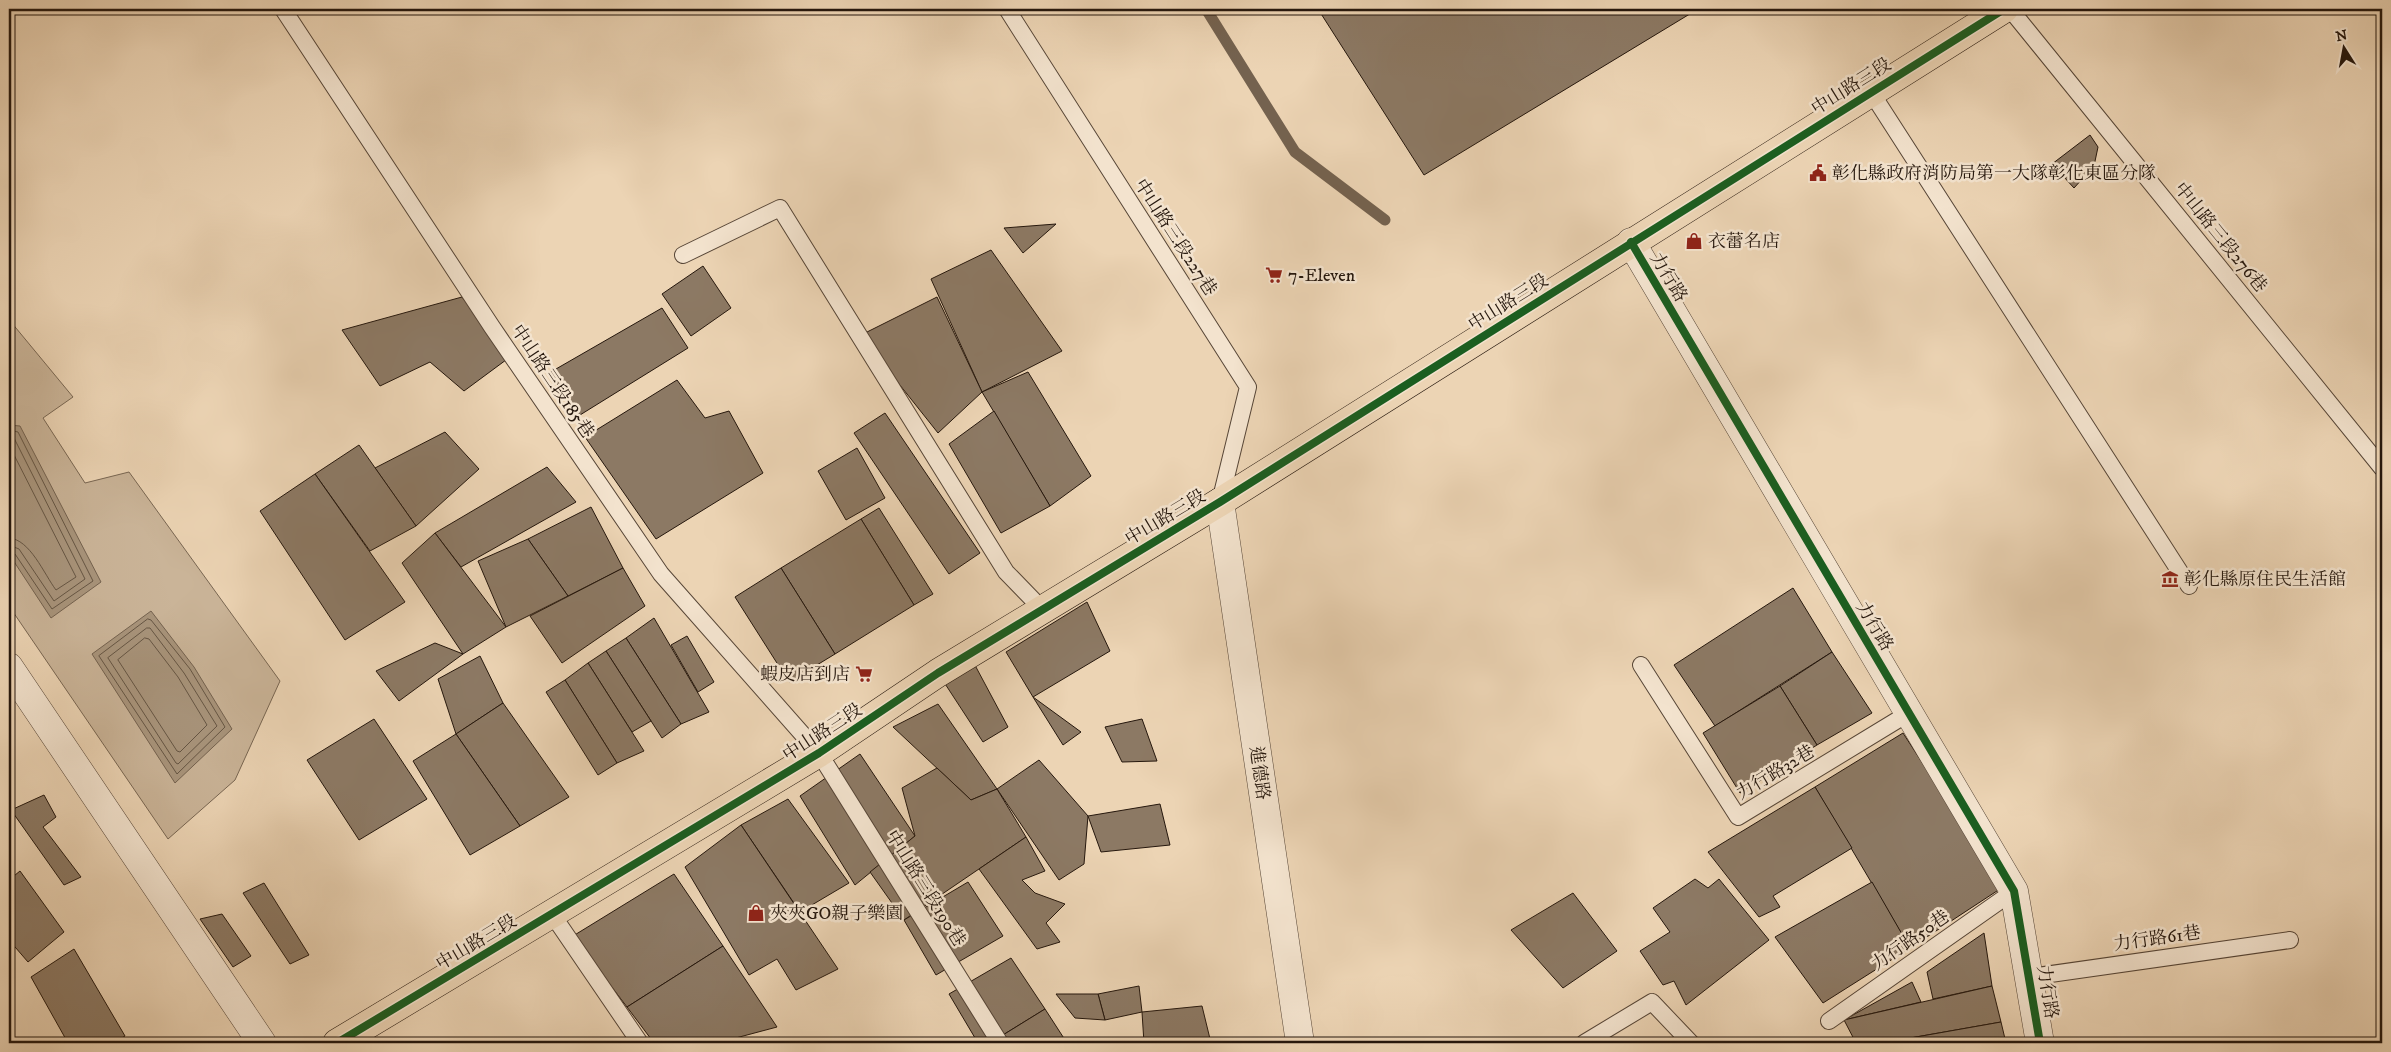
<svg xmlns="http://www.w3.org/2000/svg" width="2391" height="1052" font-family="'IM FELL DW Pica','Noto Serif TC',serif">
	<rect width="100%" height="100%" fill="#ecd4b4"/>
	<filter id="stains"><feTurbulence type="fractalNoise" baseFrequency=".004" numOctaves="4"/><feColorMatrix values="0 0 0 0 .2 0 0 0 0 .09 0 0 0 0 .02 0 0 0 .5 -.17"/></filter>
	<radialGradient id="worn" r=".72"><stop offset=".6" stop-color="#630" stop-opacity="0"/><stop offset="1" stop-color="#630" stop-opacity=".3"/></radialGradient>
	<path fill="#cab498" stroke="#786652" d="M11 322 73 397 43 418 85 483 129 472 280 681 235 780 168 839 9 606V325Z"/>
	<g fill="#a8947b" stroke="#74624f">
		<path d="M9 425 20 426 101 582 51 618 9 554Z"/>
		<path d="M151 611 194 667 232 729 175 783 92 654Z"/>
	</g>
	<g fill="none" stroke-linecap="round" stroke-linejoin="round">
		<g stroke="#665644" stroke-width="1">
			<path d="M9 430 18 432 93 581 52 609 15 554 9 552"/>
			<path d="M9 437 14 438 85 579 54 601 19 549 9 545"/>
			<path d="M9 445 76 577 56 590C44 574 30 539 9 538"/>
			<path d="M148 619 151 620 190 669 225 727 177 774 99 656Z"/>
			<path d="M147 628H150L184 673 217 726 178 764 176 763 108 658Z"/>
			<path d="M145 638 149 639 178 677 207 725 180 752 177 751 118 660Z"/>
		</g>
		<path stroke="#74624f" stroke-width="11" d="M1206 9 1295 152 1385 220"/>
	</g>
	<g fill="#8c7964" stroke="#25170d">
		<path d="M1318 9H1698L1424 175Z"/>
		<path d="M2090 135 2098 147 2094 166 2074 188 2052 164Z"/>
		<path d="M1056 224 1023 253 1004 228Z"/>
		<path d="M991 250 1062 351 982 392 931 279Z"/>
		<path d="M703 266 731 308 691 336 662 294Z"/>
		<path d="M462 297 510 357 464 391 430 362 380 386 342 330Z"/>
		<path d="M937 297 982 392 938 433 880 360 865 333Z"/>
		<path d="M662 308 688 348 580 415 549 373Z"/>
		<path d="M1028 372 1091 476 1050 506 982 392Z"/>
		<path d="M677 380 705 418 729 411 763 473 656 539 585 437Z"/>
		<path d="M994 411 1050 506 1001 533 949 444Z"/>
		<path d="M885 413 980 553 949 574 854 433Z"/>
		<path d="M445 432 479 469 416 526 375 468Z"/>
		<path d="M359 445 416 526 370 551 315 474Z"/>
		<path d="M857 448 885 498 846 520 818 471Z"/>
		<path d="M547 467 576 502 461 567 435 533Z"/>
		<path d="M315 474 405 602 345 640 260 511Z"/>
		<path d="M591 507 623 568 568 596 528 539Z"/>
		<path d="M879 508 933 594 914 605 861 519Z"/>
		<path d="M861 519 914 605 835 654 781 568Z"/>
		<path d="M435 533 506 627 463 654 402 563Z"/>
		<path d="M528 539 568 596 506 627 478 561Z"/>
		<path d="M623 568 645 606 562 663 530 616Z"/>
		<path d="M781 568 835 654 789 682 735 597Z"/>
		<path d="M1793 588 1832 652 1715 726 1674 665Z"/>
		<path d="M1087 602 1110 651 1033 697 1006 652Z"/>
		<path d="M654 618 709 712 681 724 626 638Z"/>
		<path d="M687 636 714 682 698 692 671 645Z"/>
		<path d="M626 638 681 724 662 738 606 651Z"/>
		<path d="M435 643 463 654 399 701 376 671Z"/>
		<path d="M606 651 651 721 632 732 588 663Z"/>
		<path d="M1832 652 1872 713 1817 745 1780 686Z"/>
		<path d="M969 654 1008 727 983 742 938 673Z"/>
		<path d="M480 656 503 703 456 734 438 679Z"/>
		<path d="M588 663 644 751 617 763 565 680Z"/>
		<path d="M565 680 617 763 598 775 546 692Z"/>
		<path d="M1780 686 1817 745 1740 793 1703 733Z"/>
		<path d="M1033 697 1081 732 1063 745Z"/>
		<path d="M503 703 569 797 520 826 456 734Z"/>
		<path d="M938 704 997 789 971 800 893 727Z"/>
		<path d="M374 719 427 799 359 840 307 760Z"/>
		<path d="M1142 719 1157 761 1122 762 1105 727Z"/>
		<path d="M1903 733 2003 887 1910 948 1815 787Z"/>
		<path d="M456 734 520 826 470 855 413 761Z"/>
		<path d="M860 754 915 836 855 885 800 796Z"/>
		<path d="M1039 760 1088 816 1084 864 1059 880 997 789Z"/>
		<path d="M937 768 971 800 997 789 1026 837 904 920 870 872 915 836 902 788Z"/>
		<path d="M1815 787 1852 848 1773 896 1780 907 1759 917 1708 852Z"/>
		<path d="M44 795 56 817 43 827 81 877 64 885 11 810Z"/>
		<path d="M788 799 849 883 800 912 741 825Z"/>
		<path d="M1160 804 1170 845 1101 852 1088 816Z"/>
		<path d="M741 825 838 969 796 990 777 959 749 975 685 867Z"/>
		<path d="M1026 837 1045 871 1022 880 1035 893 1065 904 1046 923 1060 942 1037 949 979 869Z"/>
		<path d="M20 871 64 932 28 962 9 940V880Z"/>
		<path d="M674 874 723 946 627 1007 573 936Z"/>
		<path d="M1695 879 1708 888 1719 879 1769 940 1686 1005 1674 981 1663 985 1640 951 1670 932 1653 908Z"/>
		<path d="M968 882 1003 936 936 975 904 920Z"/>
		<path d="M1872 882 1910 948 1823 1003 1775 937Z"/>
		<path d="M264 883 309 955 290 964 243 893Z"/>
		<path d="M1573 893 1617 951 1563 988 1511 930Z"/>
		<path d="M222 914 251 956 233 967 200 919Z"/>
		<path d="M1984 933 1992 986 1933 999 1927 972Z"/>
		<path d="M723 946 777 1027 717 1043H654L627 1007Z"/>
		<path d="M74 949 125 1036 113 1043H68L31 977Z"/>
		<path d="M1011 958 1045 1009 990 1043H978L949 994Z"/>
		<path d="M1912 982 1921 1002 1844 1020Z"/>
		<path d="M1139 986 1142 1012 1105 1020 1098 994Z"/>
		<path d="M1992 986 2001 1022 1882 1043H1856L1844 1020Z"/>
		<path d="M1056 994H1098L1105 1020 1075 1018Z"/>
		<path d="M1202 1006 1211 1043H1144L1142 1012Z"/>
		<path d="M1045 1009 1067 1043H990Z"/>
		<path d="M2001 1022 2006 1043H1882Z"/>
	</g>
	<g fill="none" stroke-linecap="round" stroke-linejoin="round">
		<g stroke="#574637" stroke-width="18">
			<g id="lane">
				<path d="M283 9 492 327 661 574 819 753 1000 1043"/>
				<path d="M1007 9 1248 387 1220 502"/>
				<path d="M2010 9 2382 468"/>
				<path d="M1871 92 2189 586"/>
				<path d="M683 255 780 208 1006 572 1042 609"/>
				<path d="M1641 665 1738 817 1909 713"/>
				<path d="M552 914 640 1043"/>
				<path d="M2030 977 2290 940"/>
				<path d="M1829 1021 2014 891"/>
				<path d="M1584 1043 1652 1002 1691 1043"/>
			</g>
		</g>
		<g stroke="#574637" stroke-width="29">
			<g id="street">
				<path d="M1631 242 2014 891 2040 1043"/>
				<path d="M1220 502 1300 1043"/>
				<path d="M9 667 262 1043"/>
			</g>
		</g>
		<g stroke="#25170d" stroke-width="29">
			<path id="primary" d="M337 1043 819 753 938 673 1220 502 2004 9"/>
		</g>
		<use href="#lane" stroke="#f3e3ce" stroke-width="16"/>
		<use href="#street" stroke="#f3e3ce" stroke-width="28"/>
		<use href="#primary" stroke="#ecd4b4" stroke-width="28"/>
		<g stroke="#f3e3ce" stroke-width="11">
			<g id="cycleway">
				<path d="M1631 242 2014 891 2040 1043"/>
				<path d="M337 1043 819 753 938 673 1220 502 2004 9"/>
			</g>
		</g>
		<use href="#cycleway" stroke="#1b5e20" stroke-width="8"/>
	</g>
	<defs>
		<g id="civic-bare" transform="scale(1.35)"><path d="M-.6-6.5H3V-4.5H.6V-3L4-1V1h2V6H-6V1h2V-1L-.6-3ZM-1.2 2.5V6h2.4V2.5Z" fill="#8f2418" stroke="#f3e3ce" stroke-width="2.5" paint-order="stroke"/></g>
		<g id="shop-bare" transform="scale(1.35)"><path d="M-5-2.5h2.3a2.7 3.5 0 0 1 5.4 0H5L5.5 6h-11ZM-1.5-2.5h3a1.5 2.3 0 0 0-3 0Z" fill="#8f2418" stroke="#f3e3ce" stroke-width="2.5" paint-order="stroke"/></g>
		<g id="supermarket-bare" transform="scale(1.35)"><path d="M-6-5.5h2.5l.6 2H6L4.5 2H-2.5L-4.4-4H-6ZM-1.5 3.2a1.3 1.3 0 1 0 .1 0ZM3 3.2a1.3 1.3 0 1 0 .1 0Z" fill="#8f2418" stroke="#f3e3ce" stroke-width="2.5" paint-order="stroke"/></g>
		<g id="museum-bare" transform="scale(1.35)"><path d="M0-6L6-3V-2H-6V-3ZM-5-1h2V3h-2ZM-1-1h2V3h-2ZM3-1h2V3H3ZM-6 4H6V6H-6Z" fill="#8f2418" stroke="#f3e3ce" stroke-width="2.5" paint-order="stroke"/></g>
	</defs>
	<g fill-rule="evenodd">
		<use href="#civic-bare" x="1818" y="173"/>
		<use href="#shop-bare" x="1694" y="241"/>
		<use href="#supermarket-bare" x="1274" y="275"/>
		<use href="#museum-bare" x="2170" y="579"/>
		<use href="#supermarket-bare" x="864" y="674"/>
		<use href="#shop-bare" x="756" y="913"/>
	</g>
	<g text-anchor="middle" stroke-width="5" stroke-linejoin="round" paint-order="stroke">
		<g font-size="18" fill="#25170d" stroke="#f3e3ce">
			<text transform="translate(1851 86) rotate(-32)" y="6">中山路三段</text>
			<text transform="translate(1176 237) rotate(57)" y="6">中山路三段227巷</text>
			<text transform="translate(2221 237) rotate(51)" y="6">中山路三段276巷</text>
			<text transform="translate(1669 277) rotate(59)" y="6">力行路</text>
			<text transform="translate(1508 302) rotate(-32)" y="6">中山路三段</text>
			<text transform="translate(553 381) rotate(56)" y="6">中山路三段185巷</text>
			<text transform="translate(1165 517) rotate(-31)" y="6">中山路三段</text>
			<text transform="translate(1875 626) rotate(59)" y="6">力行路</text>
			<text transform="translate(822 732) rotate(-33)" y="6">中山路三段</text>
			<text transform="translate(1775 772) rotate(-31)" y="6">力行路32巷</text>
			<text transform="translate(1260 773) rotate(82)" y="6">進德路</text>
			<text transform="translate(926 888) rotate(58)" y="6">中山路三段190巷</text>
			<text transform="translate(2157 938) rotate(-8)" y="6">力行路61巷</text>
			<text transform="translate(1910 940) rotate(-35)" y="6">力行路50巷</text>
			<text transform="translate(476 942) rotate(-31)" y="6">中山路三段</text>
			<text transform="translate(2048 992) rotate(81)" y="6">力行路</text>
		</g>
		<g font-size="18" fill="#25170d" stroke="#f3e3ce" text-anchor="start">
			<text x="1832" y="179">彰化縣政府消防局第一大隊彰化東區分隊</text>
			<text x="1708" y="247">衣蕾名店</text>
			<text x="1288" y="281">7-Eleven</text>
			<text x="2184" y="585">彰化縣原住民生活館</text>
			<text x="850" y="680" text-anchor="end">蝦皮店到店</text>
			<text x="770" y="919">夾夾GO親子樂園</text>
		</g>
	</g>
	<rect width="2391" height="1052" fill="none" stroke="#ecd4b4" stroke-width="30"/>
	<rect x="10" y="10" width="2371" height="1032" fill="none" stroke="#25170d" stroke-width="2.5"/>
	<rect x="15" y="15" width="2361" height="1022" fill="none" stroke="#25170d"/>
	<g transform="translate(2344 48) rotate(349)" stroke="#f3e3ce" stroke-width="4" paint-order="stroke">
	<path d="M0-4L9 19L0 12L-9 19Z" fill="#25170d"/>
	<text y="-8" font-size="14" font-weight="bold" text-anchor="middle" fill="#25170d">N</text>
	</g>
	<rect width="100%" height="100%" filter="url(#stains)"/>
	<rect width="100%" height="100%" fill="url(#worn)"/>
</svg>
